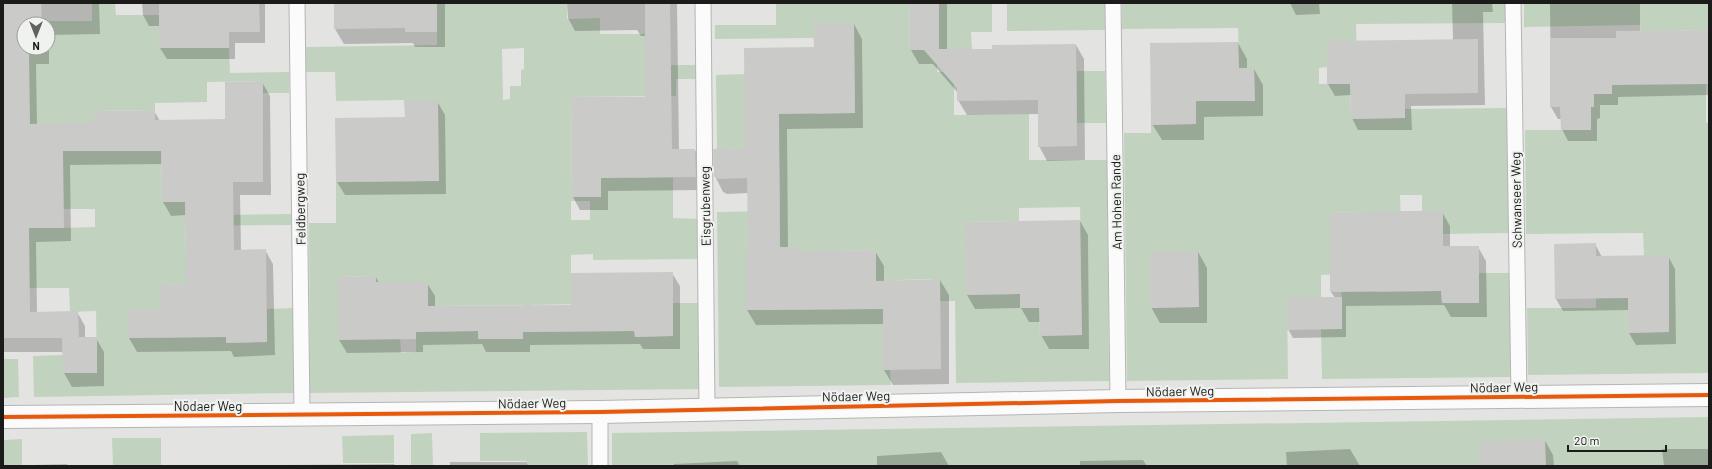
<svg xmlns="http://www.w3.org/2000/svg" width="1712" height="469" font-family="Barlow,sans-serif">
	<rect width="100%" height="100%" fill="#e3e4e2"/>
	<g fill="#c1d3bf" fill-rule="evenodd">
		<path d="M92 3H115L116 15H159V48H229L230 73 289 72V93H263V81L207 82V102L155 103V110L94 111V122L30 135 3 51H42V48H48V24H42V21H92Z"/>
		<path d="M437 3H567V19L600 18V34H645V65H699V79H676V96L571 97 572 197H601V170L633 178 673 177V218L701 219V259L593 260V254L571 255V283L584 304 531 305 532 332 634 331 635 337 673 336V303H701L702 389 310 393 309 223H336V182L439 181 404 100 336 101 335 72H306V47L437 45ZM524 48V69L521 70V86H510V99L503 100 502 49ZM571 201H590V220H571ZM376 276 377 307 428 282V306L522 305 523 339H478V331L416 332V352L401 353 400 337 338 340V277Z"/>
		<path d="M776 3H909L910 50H935L939 3H992V32H971L972 49 937 53V72H954V115L1029 114V160H1107L1109 381 956 383 955 301H933V279L898 280V338L884 370H890L891 385 719 387 717 212 780 211 779 148 717 149 716 75 745 74 815 114 855 113 854 23 814 38 715 39V25H776ZM1080 207 1082 335 1040 336 1039 308H1020V294L966 295V222L1019 221V208ZM798 247 799 252 876 250V309L746 310V248Z"/>
		<path d="M1007 3H1105V30L1007 31Z"/>
		<path d="M1122 3H1506V23L1356 24 1357 67 1348 45H1327V67L1319 68V84H1350L1351 119 1395 118 1396 109 1508 108 1509 233 1443 234 1422 211V195H1400L1401 221 1374 212 1330 213V241L1375 292 1441 291 1442 303H1479V273H1510V377L1322 379 1321 329H1342L1341 274 1321 275V297H1287L1288 379 1127 381 1124 133H1151V125L1196 124V101H1255L1254 69 1239 68 1238 28 1122 29ZM1150 251H1198L1199 307 1150 308Z"/>
		<path d="M1524 3H1709V30H1683L1641 40 1640 25 1524 27Z"/>
		<path d="M1077 71H1105L1106 123H1077Z"/>
		<path d="M1611 79C1646 84 1672 87 1706 80V123H1709V373L1528 375 1527 308H1596V298H1628V333L1669 332V256H1644L1643 233 1526 234 1525 130H1591V107L1594 106V94H1612Z"/>
		<path d="M161 150 162 202H192L215 215 291 214V225L185 226 186 252 214 284 160 285V310L128 311V338L226 337V343L267 342V309L293 308 294 393 34 397 33 356 63 355V373H97L96 311 70 312 69 288H30L3 218 63 151ZM60 209H95V227L60 228Z"/>
		<path d="M3 359H18L19 397 3 398Z"/>
		<path d="M1709 417V466H612V433Z"/>
		<path d="M587 432 588 466H526V461H480V433Z"/>
		<path d="M432 433 433 466H411V434Z"/>
		<path d="M394 435V463H343L342 436Z"/>
		<path d="M112 438H161V466H113Z"/>
		<path d="M22 439V466H3V440Z"/>
	</g>
	<g fill="#0003" fill-rule="evenodd">
		<path d="M3 3H99L100 34 49 35V64H36L37 125 95 123 154 111 160 121 226 120 262 82 270 96 271 195H240L241 251 265 250 273 264 275 355 234 357 231 351 137 352 129 338 128 311H161L187 285 186 215 171 216 163 202 162 164 70 165 71 241 36 242 37 313 77 312 85 326V338H96L104 352V386L72 387 64 373V352H3ZM24 24H48V48H24Z"/>
		<path d="M142 3H265V43H235V59H167L160 48V26H149L143 15Z"/>
		<path d="M335 3H445V47H415L413 43 344 44 335 29Z"/>
		<path d="M567 3H677L679 150H695L702 163 703 190 608 191V210H580L573 197 572 98H646V36H641L637 30 575 31 568 18Z"/>
		<path d="M910 3H947V50H993L1076 45 1084 59 1085 160 1047 161 1039 146V114L967 115 958 100V93L933 64H919L911 50Z"/>
		<path d="M1290 3H1319L1320 14 1296 15Z"/>
		<path d="M1452 3H1492L1493 12H1483L1485 105 1411 106 1412 130H1358L1352 118 1351 95 1335 96 1328 84 1453 40Z"/>
		<path d="M1550 3H1640V32L1709 31V95L1618 97V105H1600V118L1597 119V141H1568L1562 129 1561 119H1558L1551 107Z"/>
		<path d="M854 24 862 39 863 128 787 129 788 248H798L800 252 875 251 884 266V282L940 280 949 295V384L893 385 884 370V324L756 325 747 310V249H749L748 193 727 194 723 192 715 176 746 149 815 48Z"/>
		<path d="M1238 43 1247 59V69H1254L1263 85V116L1204 117V140H1162L1152 124Z"/>
		<path d="M437 101 445 115 446 194 345 195 337 182 406 118Z"/>
		<path d="M1442 212 1450 226V247H1478L1486 261 1487 317H1451L1444 305 1346 306V337L1293 338 1288 329 1335 298 1331 292Z"/>
		<path d="M1080 221 1088 235 1089 349H1049L1041 335V322H1029L1021 308 975 309 967 295Z"/>
		<path d="M1595 244 1602 257 1668 256 1675 269 1676 344 1636 345 1629 333V310L1563 311 1556 299Z"/>
		<path d="M1198 252 1207 268V323H1160L1151 307Z"/>
		<path d="M672 273 680 286V349H643L640 344 530 345V352H486L482 344 423 345V352L347 353 339 340 376 277 379 283H427L435 296V307L572 306Z"/>
		<path d="M1544 439 1553 455 1554 466H1481Z"/>
		<path d="M1350 449 1360 466H1287L1286 452Z"/>
		<path d="M1662 449H1709V466H1664Z"/>
		<path d="M941 452 949 466H877V456Z"/>
		<path d="M1143 460 1147 466H1080V461Z"/>
		<path d="M737 461 740 466H674V464Z"/>
		<path d="M450 462H526L528 466H450Z"/>
		<path d="M67 464 68 466H33V465Z"/>
		<path d="M394 464 395 466H175Z"/>
	</g>
	<g fill="#cacbc9">
		<path d="M3 3H41L42 24H24V48H42V51H29L30 124 94 122V111L155 110V120L225 119V82L263 81V182H233L234 250 266 249 267 342 226 343V337L128 338 127 310H160V285L186 284 185 202H162L161 151H63L64 228H29L30 312 78 311 79 337H97V373H63L62 338H3Z"/>
		<path d="M159 3H259L260 32H229V48H159Z"/>
		<path d="M334 3H437V32H405V28L334 29Z"/>
		<path d="M645 3H670L672 149H695L696 177 601 178V197H572L571 97H645Z"/>
		<path d="M909 3H939V49H992V45L1076 44 1077 146 1038 147V100L957 101V88L924 50H910Z"/>
		<path d="M813 23H854L855 113 779 114 780 247H799V251L876 250V281L940 279 941 369 883 370V309L746 310V248H748L747 178 717 179V177H714L713 149 745 148 744 48 814 47Z"/>
		<path d="M1709 30V84L1612 85V94H1594V107H1591V130H1561L1560 107H1550V38H1616V31Z"/>
		<path d="M1478 39V93L1405 94V118L1351 119 1350 84H1327V41Z"/>
		<path d="M1238 42 1239 68H1254L1255 101H1196V124L1151 125 1150 43Z"/>
		<path d="M404 100H438L439 181 336 182 335 118 405 117Z"/>
		<path d="M1400 211H1443V246H1479V303H1442L1441 291 1330 292V213Z"/>
		<path d="M1080 220 1082 335 1040 336 1039 308H1020V294L966 295 965 222Z"/>
		<path d="M1596 243V256L1669 255V332L1628 333V298L1555 299 1554 244Z"/>
		<path d="M1150 251H1198L1199 307 1150 308Z"/>
		<path d="M673 272V336L635 337 634 331 523 332V339H478V331L416 332V339L338 340V277L376 276V282H428V306L571 305V273Z"/>
		<path d="M1287 297H1342V329L1287 330Z"/>
		<path d="M1545 438 1546 466H1480L1479 442Z"/>
	</g>
	<g fill="none" stroke-linecap="round" stroke-linejoin="round">
		<g stroke="#b4b5b4" stroke-width="17">
			<g id="lane">
				<path d="M297 3 302 415"/>
				<path d="M703 3 707 409"/>
				<path d="M1113 3 1118 401"/>
				<path d="M1513 3 1519 397"/>
				<path d="M600 412V466"/>
			</g>
		</g>
		<g stroke="#b4b5b4" stroke-width="24">
			<path id="street" d="M3 417 600 412 1118 401 1709 395"/>
		</g>
		<use href="#lane" stroke="#fbfbfb" stroke-width="15"/>
		<use href="#street" stroke="#fbfbfb" stroke-width="22"/>
		<g stroke="#eff2ee" stroke-width="6">
			<path id="cycleway" d="M3 417 600 412 1118 401 1709 395"/>
		</g>
		<use href="#cycleway" stroke="#e8590c" stroke-width="4"/>
	</g>
	<g text-anchor="middle" stroke-width="4" stroke-linejoin="round" paint-order="stroke">
		<g font-size="13" fill="#1b1c1a" stroke="#eff2ee">
			<text transform="translate(1516 200) rotate(-91)" y="5">Schwanseer Weg</text>
			<text transform="translate(1116 202) rotate(-91)" y="5">Am Hohen Rande</text>
			<text transform="translate(705 206) rotate(-91)" y="5">Eisgrubenweg</text>
			<text transform="translate(300 209) rotate(-91)" y="5">Feldbergweg</text>
			<text transform="translate(1504 387) rotate(-1)" y="5">Nödaer Weg</text>
			<text transform="translate(1180 391) rotate(-1)" y="5">Nödaer Weg</text>
			<text transform="translate(856 396) rotate(-1)" y="5">Nödaer Weg</text>
			<text transform="translate(532 403) rotate(-1)" y="5">Nödaer Weg</text>
			<text x="208" y="411">Nödaer Weg</text>
		</g>
	</g>
	<rect width="1712" height="469" fill="none" stroke="#1b1c1a" stroke-width="8"/>
	<g transform="translate(36 36) rotate(180)"><circle r="19" fill="#eff2ee" stroke="#9a9c99"/>
	<path d="M0-3L7 15L0 10L-7 15Z" fill="#616260"/>
	<text y="-6" font-size="11" font-weight="bold" text-anchor="middle" fill="#1b1c1a">N</text>
	</g>
	<path d="M1568 445v6h98v-6" fill="none" stroke="#1b1c1a" stroke-width="2"/>
	<text x="1574" y="445" font-size="12" fill="#1b1c1a" stroke="#eff2ee" stroke-width="3" paint-order="stroke">20 m</text>
</svg>
